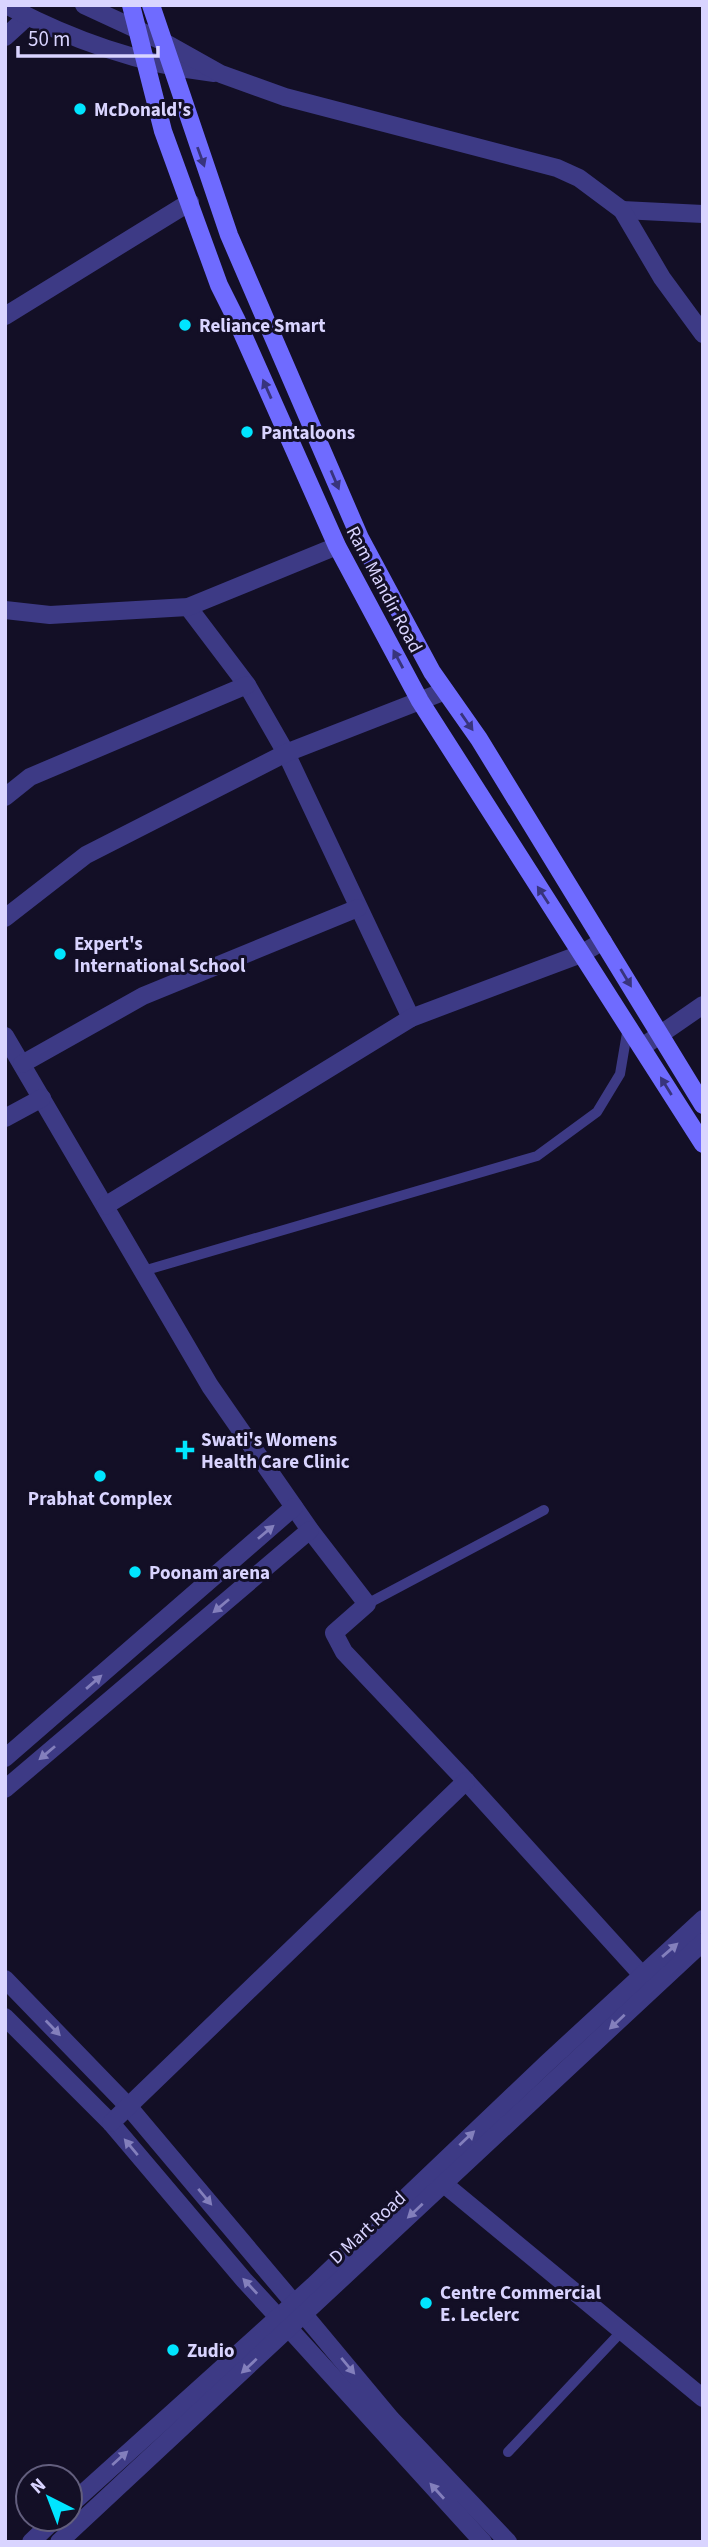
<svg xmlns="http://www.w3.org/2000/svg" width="708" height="2547" font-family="'Source Sans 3',sans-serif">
	<rect width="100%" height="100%" fill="#130f26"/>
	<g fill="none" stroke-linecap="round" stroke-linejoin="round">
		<g stroke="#3d3a85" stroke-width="10">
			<path d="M143 1271 537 1156 597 1112 620 1074 628 1027"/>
			<path d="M367 1604 544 1510"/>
			<path d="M508 2452 622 2331"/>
		</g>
		<g stroke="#3d3a85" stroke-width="18">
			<path d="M5 37 27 17"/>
			<path d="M622 210 703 214"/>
			<path d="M5 316 190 202"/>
			<path d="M188 607 247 685 286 753 411 1018"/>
			<path d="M5 797 30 777 247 685"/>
			<path d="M5 918 86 855 286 753 445 691"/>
			<path d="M5 1036 210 1386 310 1530 367 1604 334 1633 344 1652 466 1781 652 1986"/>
			<path d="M642 1047 703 1005"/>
			<path d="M22 1064 143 996 358 908"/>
			<path d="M5 1118 42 1098"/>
			<path d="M105 1206 411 1018 581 954 603 941"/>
			<path d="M5 1758 294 1507"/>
			<path d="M5 1789 310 1530"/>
			<path d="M5 1979 128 2106 293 2302"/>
			<path d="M5 2017 111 2123 244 2280 278 2317"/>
			<path d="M111 2123 466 1781"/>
			<path d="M444 2184 703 2398"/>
		</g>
		<g stroke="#3d3a85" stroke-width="18">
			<path d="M6 5C69 39 142 65 214 73"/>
			<path d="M84 5 164 42 221 74 285 97 557 168 579 178 622 210 662 278 703 334"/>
			<path d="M5 610 50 615 188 607 337 546"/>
			<path d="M296 2305 391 2419 508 2542"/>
			<path d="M283 2322 483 2542"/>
			<path d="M70 2505 313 2286 547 2063 703 1919"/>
			<path d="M31 2542 55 2519"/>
			<path d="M59 2542 703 1942"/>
		</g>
		<g stroke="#6f6bff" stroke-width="18">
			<path d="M131 5 163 131 219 285 236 319 337 546 420 701 703 1144"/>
			<path d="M151 5 229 235 360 538 432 672 479 739 703 1105"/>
		</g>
	</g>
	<defs><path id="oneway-solid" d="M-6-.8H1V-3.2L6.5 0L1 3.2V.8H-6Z" transform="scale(1.75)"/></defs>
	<g fill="#38347d">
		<use href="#oneway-solid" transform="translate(201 157) rotate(70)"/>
		<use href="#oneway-solid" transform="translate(267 389) rotate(-114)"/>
		<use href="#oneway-solid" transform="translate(335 480) rotate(67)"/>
		<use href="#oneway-solid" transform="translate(398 659) rotate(-118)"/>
		<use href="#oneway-solid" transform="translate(467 722) rotate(55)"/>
		<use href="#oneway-solid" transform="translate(543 895) rotate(-123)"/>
		<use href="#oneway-solid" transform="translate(626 978) rotate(59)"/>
		<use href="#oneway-solid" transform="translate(666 1086) rotate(-122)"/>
	</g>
	<g fill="#837fbc">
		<use href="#oneway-solid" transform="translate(266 1532) rotate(-40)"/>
		<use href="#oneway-solid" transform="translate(221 1606) rotate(140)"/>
		<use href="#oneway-solid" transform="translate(94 1682) rotate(-41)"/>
		<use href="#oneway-solid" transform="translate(47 1753) rotate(140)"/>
		<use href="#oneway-solid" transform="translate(670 1950) rotate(-41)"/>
		<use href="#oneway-solid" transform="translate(617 2022) rotate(137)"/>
		<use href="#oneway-solid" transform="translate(53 2028) rotate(46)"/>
		<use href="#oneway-solid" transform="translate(467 2138) rotate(-43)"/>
		<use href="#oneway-solid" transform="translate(131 2147) rotate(-130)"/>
		<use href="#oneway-solid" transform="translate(205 2197) rotate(50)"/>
		<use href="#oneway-solid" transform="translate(415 2211) rotate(137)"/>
		<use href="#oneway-solid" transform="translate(250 2286) rotate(-133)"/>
		<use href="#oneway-solid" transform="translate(249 2366) rotate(137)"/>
		<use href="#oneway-solid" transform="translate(348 2366) rotate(50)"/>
		<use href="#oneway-solid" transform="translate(120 2458) rotate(-42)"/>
		<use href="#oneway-solid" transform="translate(437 2491) rotate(-132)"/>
	</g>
	<g fill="#00e5ff" stroke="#130f26" stroke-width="2.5">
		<circle cx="80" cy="109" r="7"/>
		<circle cx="185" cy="325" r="7"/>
		<circle cx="247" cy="432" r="7"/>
		<circle cx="60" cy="954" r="7"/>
		<path d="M181.5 1439.5h7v7h7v7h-7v7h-7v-7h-7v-7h7z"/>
		<circle cx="100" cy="1476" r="7"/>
		<circle cx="135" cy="1572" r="7"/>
		<circle cx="426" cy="2303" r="7"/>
		<circle cx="173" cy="2350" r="7"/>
	</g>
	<g text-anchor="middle" stroke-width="6" stroke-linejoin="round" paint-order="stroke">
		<g font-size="19" font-weight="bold" fill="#d9d4ff" stroke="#130f26" text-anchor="start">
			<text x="94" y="116">McDonald's</text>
			<text x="199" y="332">Reliance Smart</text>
			<text x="261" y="439">Pantaloons</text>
			<text x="74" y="950">Expert's<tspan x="74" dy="22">International School</tspan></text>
			<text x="201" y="1446">Swati's Womens<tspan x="201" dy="22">Health Care Clinic</tspan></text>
			<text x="100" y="1505" text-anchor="middle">Prabhat Complex</text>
			<text x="149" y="1579">Poonam arena</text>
			<text x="440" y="2299">Centre Commercial<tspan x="440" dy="22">E. Leclerc</tspan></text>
			<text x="187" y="2357">Zudio</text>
		</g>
		<g font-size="19" fill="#d9d4ff" stroke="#130f26">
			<text transform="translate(385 589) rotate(62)" y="7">Ram Mandir Road</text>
			<text transform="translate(367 2227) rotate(-43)" y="7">D Mart Road</text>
		</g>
	</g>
	<rect width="708" height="2547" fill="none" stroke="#d9d4ff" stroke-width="14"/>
	<g transform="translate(49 2498) rotate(318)"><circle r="33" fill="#130f26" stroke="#625e7d" stroke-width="2"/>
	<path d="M0-5L12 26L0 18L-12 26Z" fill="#00e5ff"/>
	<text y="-10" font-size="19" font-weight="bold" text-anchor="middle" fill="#d9d4ff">N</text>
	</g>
	<path d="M18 46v10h140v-10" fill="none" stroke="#d9d4ff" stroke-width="3.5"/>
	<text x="28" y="46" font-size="21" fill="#d9d4ff" stroke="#130f26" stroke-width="5" paint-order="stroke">50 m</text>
</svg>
